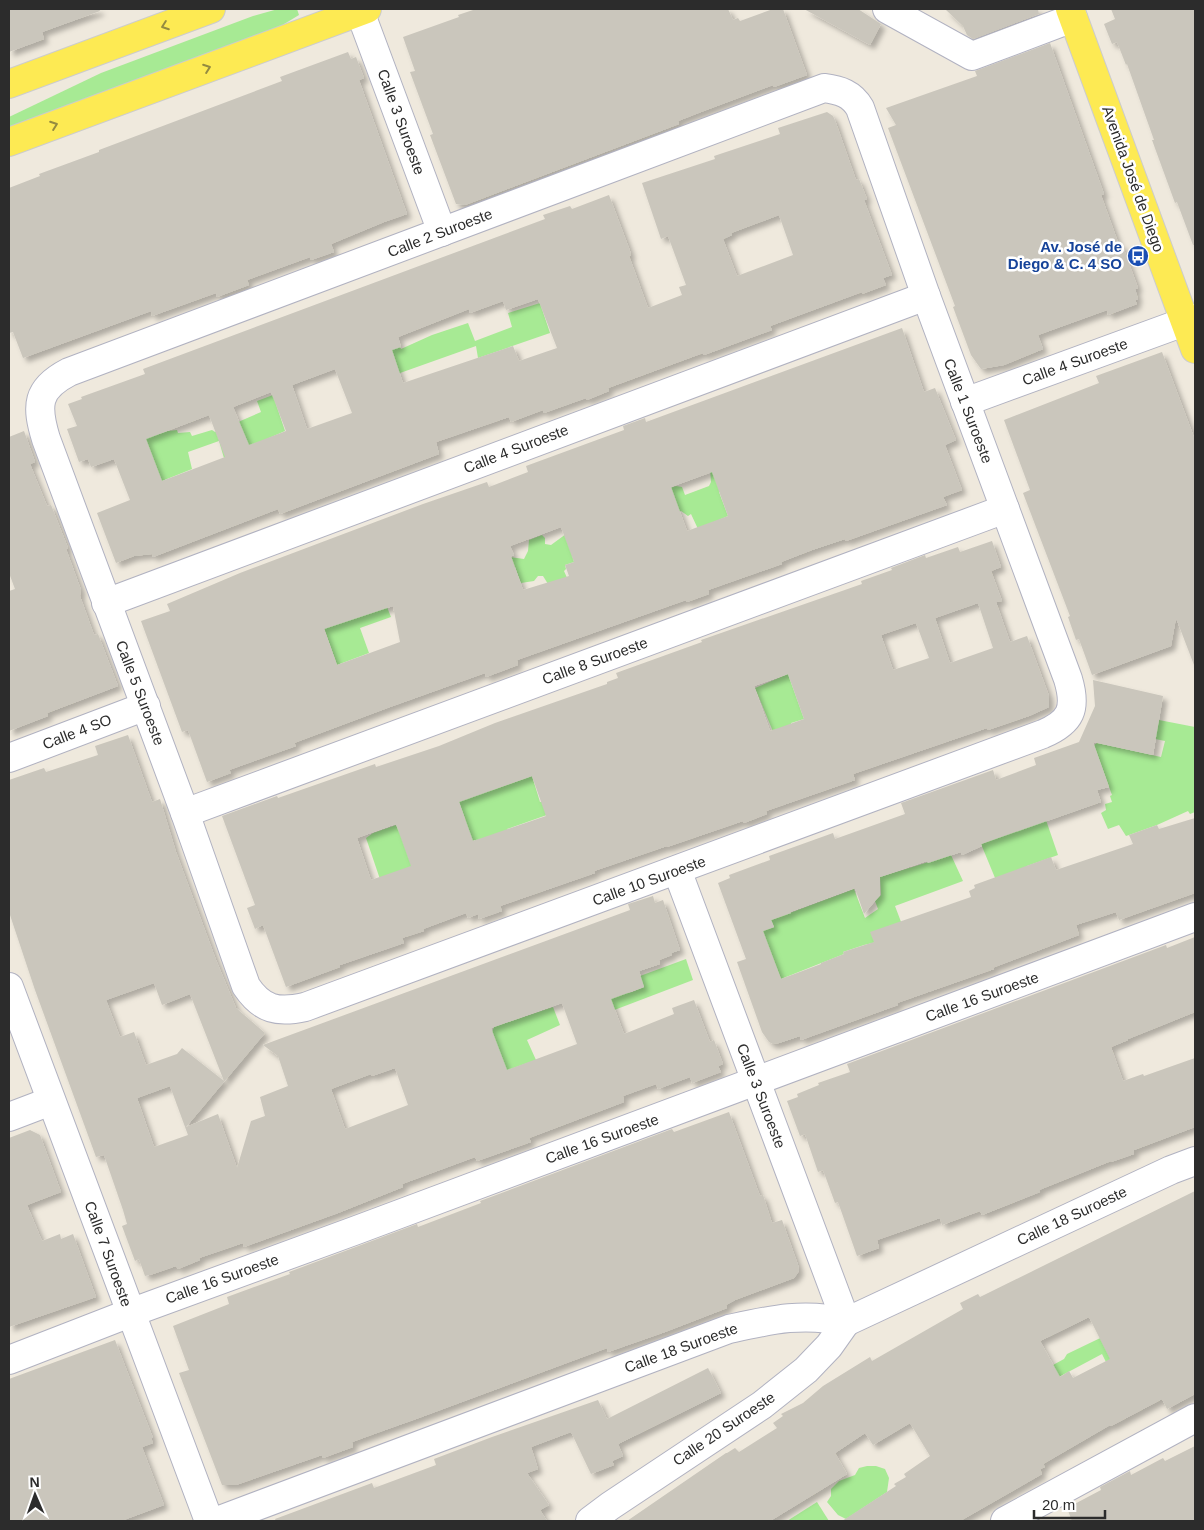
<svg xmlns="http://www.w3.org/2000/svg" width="1204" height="1530" font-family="Helvetica,sans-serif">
	<defs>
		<filter id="shadow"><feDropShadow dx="4.5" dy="4.5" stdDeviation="2.5" flood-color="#0004"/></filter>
	</defs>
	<rect width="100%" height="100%" fill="#efe9dd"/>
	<g fill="#a7ea94">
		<path d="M278 9H297L299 15 276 29 9 128V117L101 73 253 16Z"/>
		<path d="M540 303 550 333 478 358 476 346 386 378 369 359 398 341 401 349 432 335 468 323 475 341 512 327 508 313Z"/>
		<path d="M273 395 285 431 224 458 219 441 188 452 192 469 162 481 112 449 168 431 177 430 178 433 190 432 192 436 212 430 215 432 261 412 257 401Z"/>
		<path d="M710 469 749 481 719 492 728 516 698 529 691 514 688 516 681 511 675 513 670 488 676 486 682 487 685 495 709 486 711 482Z"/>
		<path d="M566 534 574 562 565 565 566 569 564 571 568 580 548 584 543 576H538L534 581 521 583 515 567 507 570 510 557 524 559 528 551 529 540 542 535 545 538V544L551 545Z"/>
		<path d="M383 597 391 617 360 628 369 653 337 665 323 625Z"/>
		<path d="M788 674 804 719 791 723 792 727 774 734 755 688Z"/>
		<path d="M1159 720 1195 727V812L1190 814 1188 811 1157 825 1129 835 1126 836 1119 825 1108 829 1101 813 1106 810 1105 804 1112 802 1110 796 1112 795 1094 745 1097 743 1161 757 1165 741 1155 739Z"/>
		<path d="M532 776 540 802 557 797 561 810 507 829 512 842 480 853 475 840 463 844 383 888 366 838 373 833 396 825 399 831 465 819 457 796 492 790Z"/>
		<path d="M1046 820 1058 855 1027 866 1000 890 981 844Z"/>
		<path d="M951 855 963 881 895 906 906 935 864 945 843 952 844 954 781 979 762 931 774 927 771 920 854 889 865 918 878 909 875 901 881 895 880 877Z"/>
		<path d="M686 959 693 980 596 1017 599 998 632 992 644 987 640 976Z"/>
		<path d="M553 1007 560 1025 527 1040 536 1060 505 1071 492 1032 494 1027Z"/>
		<path d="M1146 1316 1109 1368 1102 1354 1057 1378 1003 1392 1064 1359 1067 1354Z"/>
		<path d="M867 1466H876L885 1469 889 1478 887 1492 846 1519 838 1515 827 1502 831 1496V1489L839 1481 855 1475 859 1468Z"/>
		<path d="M817 1502 829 1521H787Z"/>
	</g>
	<g fill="#cac6bc" fill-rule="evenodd" filter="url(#shadow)">
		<path d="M9 9H99L100 11 42 32 44 39 9 52Z"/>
		<path d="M476 9H728L733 20 738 18 740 21 773 9H783L807 75 774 87 773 85 701 112 678 121 679 124 465 205 456 204 430 135 433 134 410 72 415 71 403 37 459 17 458 15Z"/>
		<path d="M804 9H858L881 24 870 45Z"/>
		<path d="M945 9H1038L1039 14 973 39 967 35 963 26Z"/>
		<path d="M1111 9H1195V245H1193L1177 202 1175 203 1152 140H1154L1127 64 1126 65 1117 42 1112 44 1104 24 1115 19Z"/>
		<path d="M1050 43 1104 194 1101 195 1119 245 1122 244 1138 288 1135 289 1138 299 1135 300 1137 304 1108 315 1107 310 1038 335 1043 349 1004 365 981 369 971 355 953 307 955 306 888 128 896 125 886 108 977 76 975 71Z"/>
		<path d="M348 52 351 59 356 57 364 78 359 80 407 214 384 222 331 244 334 252 311 260 310 257 247 280 249 285 217 297 216 293 152 316 151 311 23 358 13 332 9 333V188L40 176 39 174 99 152V150L282 81 280 77Z"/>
		<path d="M827 112 833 116 836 123 856 180 859 179 867 199 864 200 892 275 883 278 886 285 862 294V292L770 326 772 330 704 355 703 353 608 388 609 391 587 400 586 398 544 413 543 410 511 422 509 417 436 442 439 454 280 514 278 509 153 557 152 554 134 556 116 563 97 513 130 500 114 459 91 467 88 459 79 462 67 429 77 426 68 404 82 399 81 397 145 374 143 369 545 219 543 215 570 206 572 209 609 195 630 251 631 255 629 256 648 308 682 295 679 287 686 285 668 236 661 239 642 183 715 159 714 156 780 134 778 128ZM779 215 793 255 737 276 723 239 732 235 731 233ZM538 299 557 348 519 361 513 346 403 383 392 350 401 347 398 337 469 309 470 313 503 301 506 310ZM335 369 352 413 307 429 292 385ZM271 392 286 431 249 445 233 407ZM209 415 225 457 162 481 146 439Z"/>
		<path d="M902 328 924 392 935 388 956 440 945 445 962 490 943 497 947 505 846 541 845 539 812 550 781 562 782 564 708 590 709 594 687 602 686 600 517 660 518 665 486 677 485 673 390 707 294 743 296 746 229 770 231 773 207 782 188 730 182 732 141 621 170 611 167 604 240 573 423 504 487 482 489 487 528 472 526 466 624 430 623 426 645 418 646 422ZM712 472 728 516 687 531 671 487ZM561 527 574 562 565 565 569 576 523 590 511 556 514 555 510 546ZM393 606 400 642 337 665 324 629Z"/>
		<path d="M1162 352 1195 440V665H1194L1176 618 1171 646 1092 675 1079 639 1076 640 1068 617 1070 616 1023 493 1030 490 1004 420 1099 383 1096 376Z"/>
		<path d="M24 431 35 462 30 464 47 506 51 505 68 548 66 549 81 590 80 596 94 635 98 634 118 686 47 713 48 716 9 731V591L15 589 9 573V437Z"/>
		<path d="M992 541 1001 567 991 571 1002 601 996 602 1010 642 1027 636 1049 696V707L1029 716 988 730 987 728 853 774 855 780 766 811 767 814 744 823 743 821 667 847V846L594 871 595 873 500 906 502 911 479 919 478 914 468 918 466 913 423 929 424 931 402 938 404 943 340 965V967L286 987 263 925 255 929 247 908 255 905 222 816 277 796 278 798 375 764 376 767 439 746 495 723 607 684V682L618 678 616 673 702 642 701 640 862 584 861 581 892 570 891 568 925 555 926 558 958 547 960 552ZM978 603 993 648 950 663 935 618ZM916 623 929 658 893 670 881 635ZM788 674 804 719 770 731 754 686ZM532 776 546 816 473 841 459 802ZM396 824 411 866 371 880 357 838Z"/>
		<path d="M1093 680 1163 696 1153 755 1093 742 1109 787 1097 790 1101 802 981 844 982 846 962 855 961 852 928 863 927 861 880 877V895L864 914 855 888 790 912 791 913 771 920 774 927 763 931 781 979 821 964V963L844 954 843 952 874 942 870 932 971 897 969 891 975 888 974 885 1051 857 1056 870 1133 844 1129 835 1157 825 1159 829 1195 818V893L1119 920 1116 912 1076 925 1079 935 992 968 994 969 897 1003 898 1005 801 1040 800 1036 779 1043 773 1044 769 1042 762 1032 737 962 746 959 718 883 730 878 729 875 770 860 769 856 833 833 835 839 905 814 901 803 993 770 996 780 1036 765 1034 758 1079 742 1095 706Z"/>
		<path d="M128 735 152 802 160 799 176 852 216 960 236 1008 265 1033 186 1127 218 1114 237 1168 251 1121 265 1116 260 1097 288 1086 278 1056 263 1045 630 910 628 904 653 896 655 903 663 900 680 950 671 953 672 955 659 960 660 964 639 971 644 987 611 999 624 1034 674 1014 672 1008 694 1000 710 1042 714 1040 723 1064 718 1066 721 1072 692 1083 690 1077 658 1089 656 1084 623 1096 624 1102 529 1138 531 1142 477 1161 475 1157 402 1184 403 1187 338 1213 244 1247 243 1243 199 1258 200 1260 178 1269 176 1266 153 1274 145 1276 139 1259 135 1261 122 1226 127 1224 123 1210 104 1155 96 1157 35 990 9 912V780L44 768 46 772 98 755 95 746ZM154 983 162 1005 190 994 224 1081 182 1048 177 1054 146 1065 134 1032 120 1037 106 1000ZM562 1003 577 1044 507 1070 491 1028ZM395 1068 408 1105 345 1129 331 1089 371 1074 372 1076ZM170 1086 188 1135 154 1147 137 1098Z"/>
		<path d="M1195 937V1012L1128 1039V1040L1111 1047 1123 1081 1143 1074 1144 1076 1195 1058V1127L1134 1150V1154L1111 1162V1161L1039 1190 1040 1192 982 1215 980 1211 942 1225 940 1218 877 1240 879 1248 857 1256 838 1202 835 1203 823 1170 818 1172 805 1134 800 1136 787 1101 798 1097 797 1094 819 1085 818 1083 850 1072 847 1064 1166 945 1167 948Z"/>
		<path d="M729 1112 760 1196 763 1195 772 1223 782 1220 798 1265 799 1271 794 1278 735 1300 726 1305 727 1308 665 1332 608 1352 607 1348 416 1419 385 1430 352 1442 353 1447 323 1458 322 1455 236 1485H222L179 1373 189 1370 173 1326 229 1304 227 1297 290 1274 289 1272 417 1224 418 1227 481 1203 480 1201 672 1129 674 1132Z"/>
		<path d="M30 1130 40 1135 61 1192 27 1205 42 1241 60 1234 61 1239 73 1234 96 1297 9 1327V1138Z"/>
		<path d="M1195 1191V1394L1167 1409 1162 1399 1111 1426 1110 1425 1043 1464 1045 1467 1040 1469 1042 1474 960 1521H842L896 1486 894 1484 906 1477 904 1474 930 1456 910 1423 873 1445 865 1433 835 1453 847 1474 770 1521H627L726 1453H727L735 1448 739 1452 777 1428 773 1423 783 1416 781 1414 803 1403 823 1386 870 1357 872 1361 963 1309 960 1303 978 1294 980 1297ZM1089 1317 1110 1359 1073 1378 1069 1371 1060 1377 1040 1341Z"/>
		<path d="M115 1340 153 1438H151L153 1443 142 1447 164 1505 121 1521H9V1379Z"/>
		<path d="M708 1368 721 1393 618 1444 623 1456 612 1461 614 1465 591 1474 571 1432 531 1447 538 1469 527 1473 549 1505 540 1510 547 1521H276L275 1519 372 1483 374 1488 436 1465 434 1459 492 1437 598 1400 607 1419Z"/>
		<path d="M1195 1446V1521H1072L1067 1508 1101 1490 1100 1487 1130 1471 1131 1475 1163 1458 1165 1461Z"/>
	</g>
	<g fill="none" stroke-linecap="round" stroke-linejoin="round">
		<g stroke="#b1b2c1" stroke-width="30">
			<g id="minor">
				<path d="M359 9 442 232"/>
				<path d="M887 9 972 56 1073 18"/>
				<path d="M824 88C840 90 852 94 860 108L926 296 1068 679C1077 709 1071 722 1043 734L305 1007C278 1013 262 1010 246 986L185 813 46 439C36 406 36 389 69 372Z"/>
				<path d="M965 402 1195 318"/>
				<path d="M106 603 926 296"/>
				<path d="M9 758 146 706"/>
				<path d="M185 813 1005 509"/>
				<path d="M9 987 209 1521"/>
				<path d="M9 1117 51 1101"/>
				<path d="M9 1360 130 1313 354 1231 1195 917"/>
				<path d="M217 1521 729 1329C770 1320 803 1312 846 1322L1171 1170 1195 1161"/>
				<path d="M590 1521 610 1506 762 1405 806 1370 829 1346 846 1322 677 870"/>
				<path d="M1005 1521 1195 1418"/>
			</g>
		</g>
		<g stroke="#ccc" stroke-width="30">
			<g id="major">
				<path d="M1070 9 1195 349"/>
				<path d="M9 84 211 9"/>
				<path d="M9 142 367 9"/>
			</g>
		</g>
		<use href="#minor" stroke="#fff" stroke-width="28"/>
		<use href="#major" stroke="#fdea53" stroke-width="28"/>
	</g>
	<defs><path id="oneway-chevron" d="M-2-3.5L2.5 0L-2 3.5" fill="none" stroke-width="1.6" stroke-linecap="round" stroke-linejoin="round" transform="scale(1.25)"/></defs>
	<g stroke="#948b40">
		<use href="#oneway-chevron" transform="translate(165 26) rotate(160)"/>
		<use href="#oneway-chevron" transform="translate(207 68) rotate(-20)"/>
		<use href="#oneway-chevron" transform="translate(54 125) rotate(-20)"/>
	</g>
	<defs>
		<g id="bus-disc" transform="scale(1.125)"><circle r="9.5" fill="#1a4fb4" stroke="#fff"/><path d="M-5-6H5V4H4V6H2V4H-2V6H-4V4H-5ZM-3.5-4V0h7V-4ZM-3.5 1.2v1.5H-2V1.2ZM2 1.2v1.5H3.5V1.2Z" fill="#fff"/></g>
	</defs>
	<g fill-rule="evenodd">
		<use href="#bus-disc" x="1138" y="256"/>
	</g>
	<g text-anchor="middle" stroke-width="5" stroke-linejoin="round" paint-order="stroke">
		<g font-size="15" fill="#2c2c2c" stroke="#fff">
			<text transform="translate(401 122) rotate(70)" y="5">Calle 3 Suroeste</text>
			<text transform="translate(1133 179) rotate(70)" y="5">Avenida José de Diego</text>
			<text transform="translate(440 233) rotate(-21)" y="5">Calle 2 Suroeste</text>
			<text transform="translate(1075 362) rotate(-20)" y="5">Calle 4 Suroeste</text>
			<text transform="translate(968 411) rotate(69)" y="5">Calle 1 Suroeste</text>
			<text transform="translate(516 449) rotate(-21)" y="5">Calle 4 Suroeste</text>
			<text transform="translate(595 661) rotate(-20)" y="5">Calle 8 Suroeste</text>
			<text transform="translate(140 693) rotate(69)" y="5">Calle 5 Suroeste</text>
			<text transform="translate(77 732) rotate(-21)" y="5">Calle 4 SO</text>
			<text transform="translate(649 881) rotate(-20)" y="5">Calle 10 Suroeste</text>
			<text transform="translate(982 997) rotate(-20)" y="5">Calle 16 Suroeste</text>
			<text transform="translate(761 1096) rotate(69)" y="5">Calle 3 Suroeste</text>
			<text transform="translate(602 1139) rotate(-20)" y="5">Calle 16 Suroeste</text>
			<text transform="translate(1072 1216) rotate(-25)" y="5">Calle 18 Suroeste</text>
			<text transform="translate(108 1254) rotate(70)" y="5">Calle 7 Suroeste</text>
			<text transform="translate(222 1279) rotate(-20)" y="5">Calle 16 Suroeste</text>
			<text transform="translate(681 1348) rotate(-20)" y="5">Calle 18 Suroeste</text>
			<text transform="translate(724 1429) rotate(-34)" y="5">Calle 20 Suroeste</text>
		</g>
		<g font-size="15" font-weight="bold" fill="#164399" stroke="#fff" text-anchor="end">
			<text x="1122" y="252">Av. José de<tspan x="1122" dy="17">Diego &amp; C. 4 SO</tspan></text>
		</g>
	</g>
	<rect width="1204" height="1530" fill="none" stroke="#2c2c2c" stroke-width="20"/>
	<g transform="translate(35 1495) rotate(358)" stroke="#ffffff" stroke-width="4" paint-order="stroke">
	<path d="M0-4L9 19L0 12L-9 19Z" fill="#2c2c2c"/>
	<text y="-8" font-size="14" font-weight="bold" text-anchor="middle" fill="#2c2c2c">N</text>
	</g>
	<path d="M1034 1510v8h71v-8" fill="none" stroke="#2c2c2c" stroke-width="2.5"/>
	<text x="1042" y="1510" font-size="15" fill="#2c2c2c" stroke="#ffffff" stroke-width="4" paint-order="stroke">20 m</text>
</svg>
